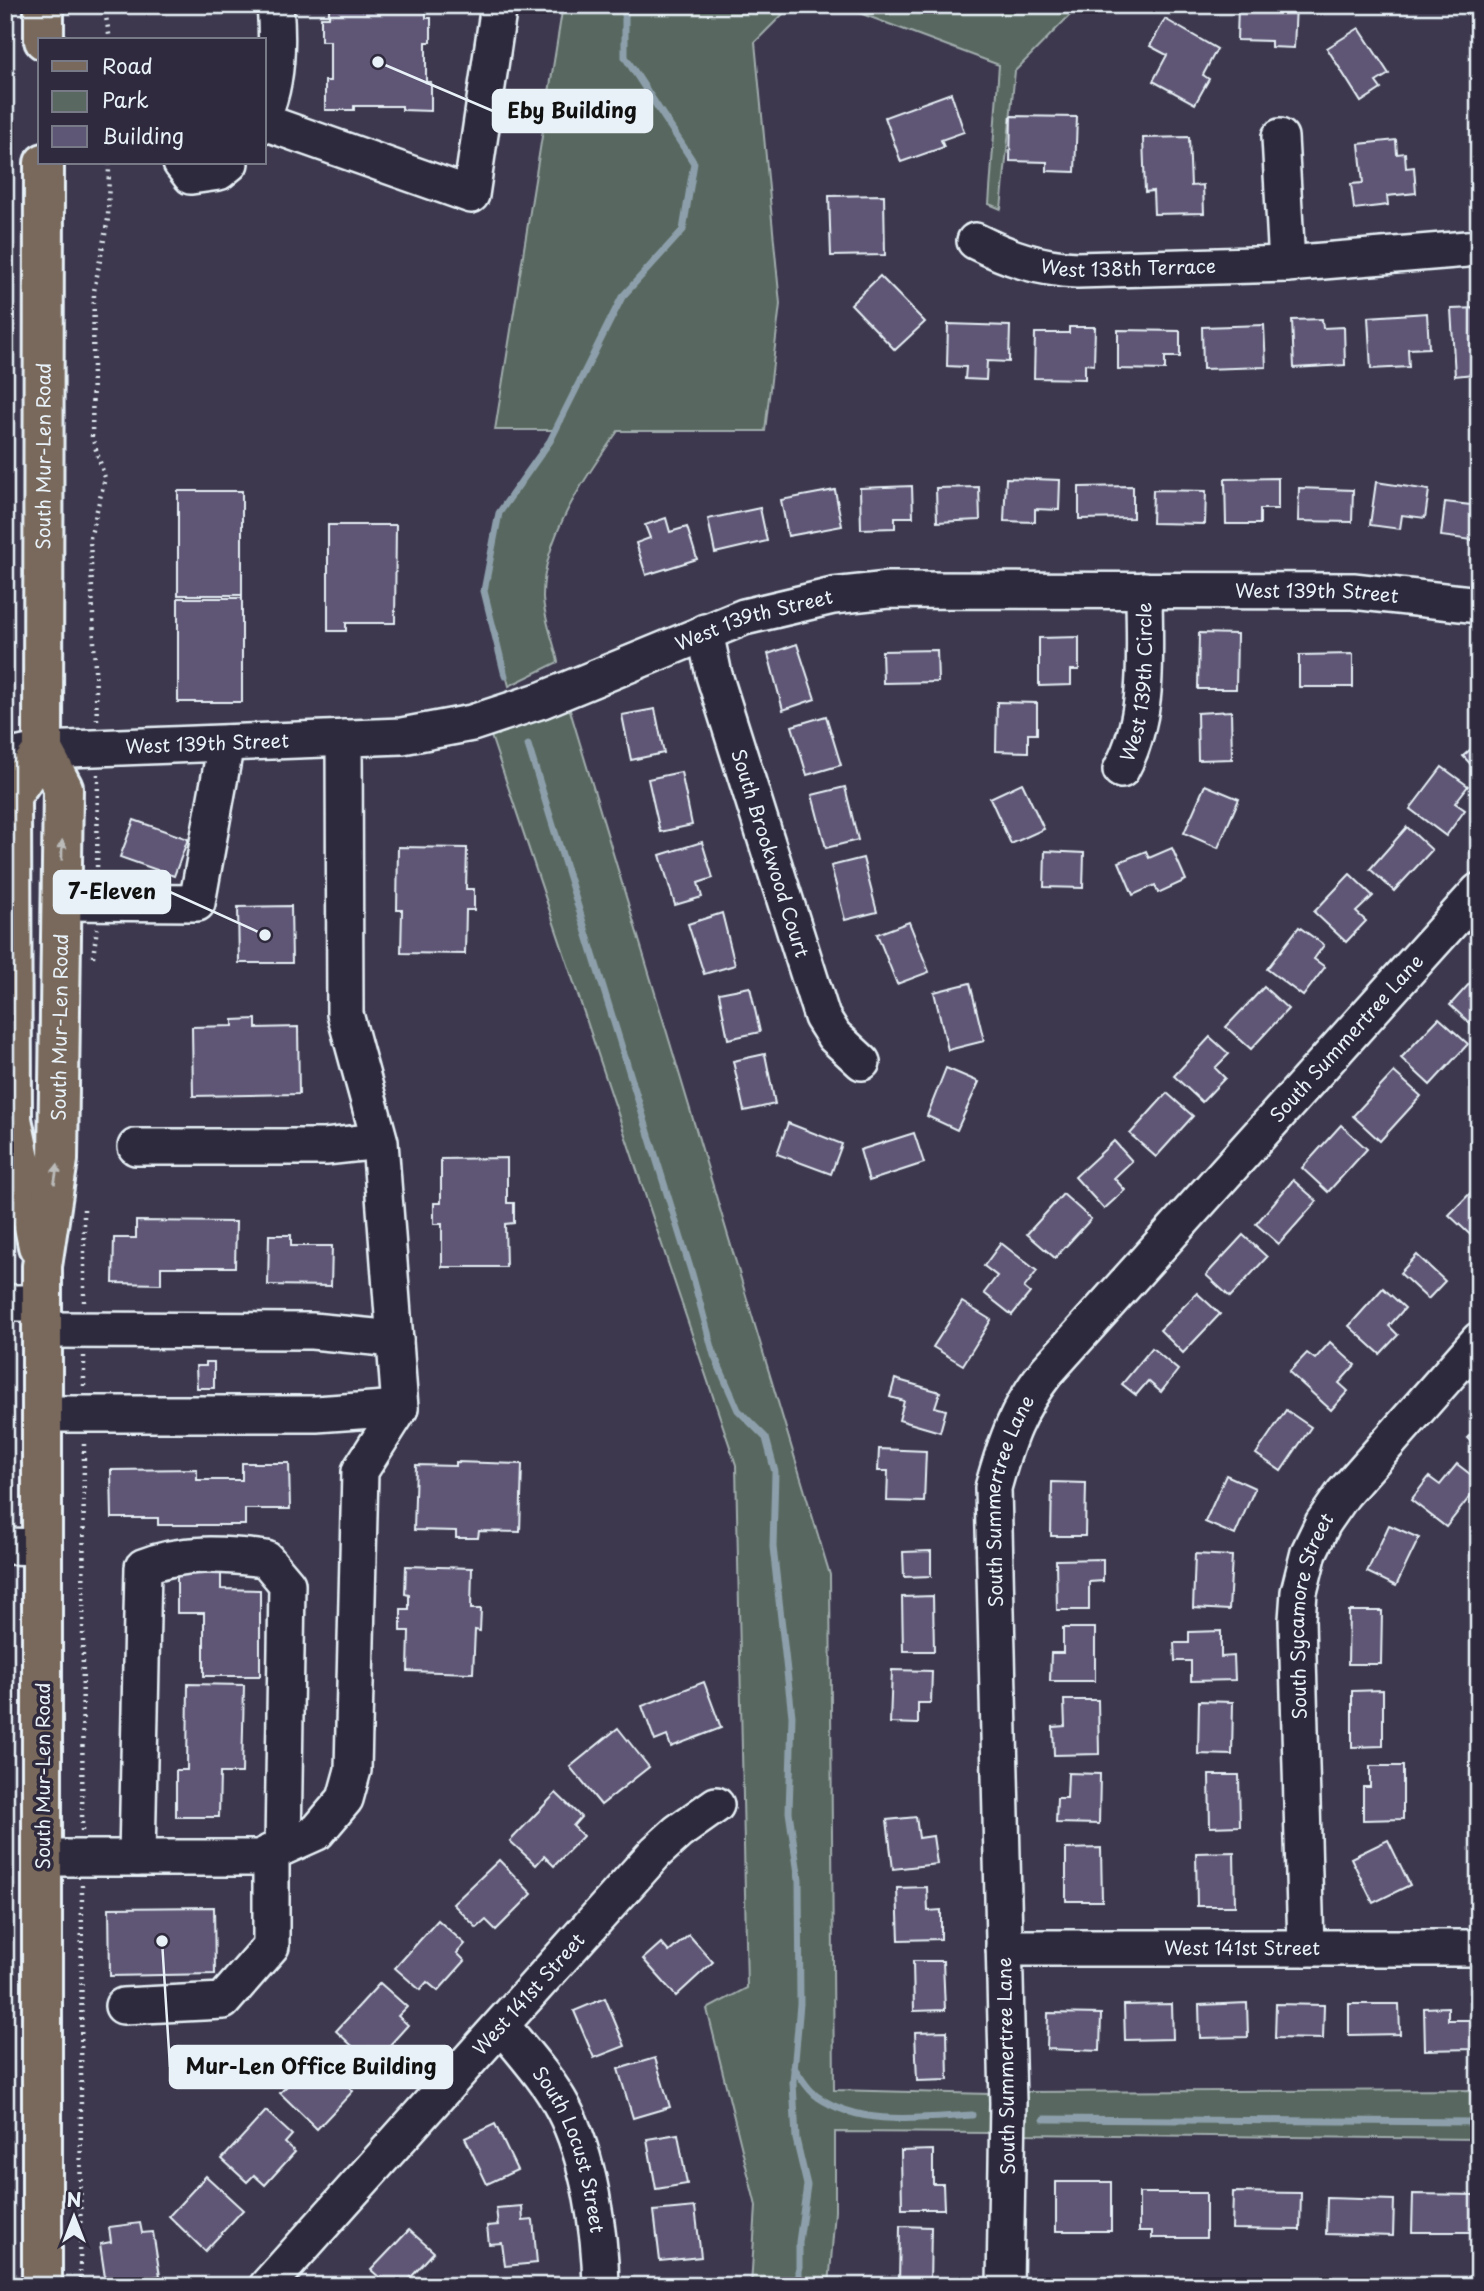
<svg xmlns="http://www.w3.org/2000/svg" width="1484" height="2291" font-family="'Playpen Sans',sans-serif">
	<rect width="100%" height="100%" fill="#3d384e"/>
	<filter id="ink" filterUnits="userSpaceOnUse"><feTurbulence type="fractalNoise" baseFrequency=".0143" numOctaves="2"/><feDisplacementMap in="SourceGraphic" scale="14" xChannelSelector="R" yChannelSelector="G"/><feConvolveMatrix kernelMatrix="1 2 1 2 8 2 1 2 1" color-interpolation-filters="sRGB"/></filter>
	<g filter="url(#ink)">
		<g fill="#596860" stroke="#a0acac" stroke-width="2">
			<path d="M563 5H792L755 42 780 304 765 431H618C585 477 542 539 543 598 544 618 554 642 558 662L509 686 484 591 499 513 555 430H495Z"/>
			<path d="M838 5H1080L1015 71 1001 209 989 204 999 65Z"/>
			<path d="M569 707 830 1575 834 2090 990 2094 989 2133 835 2132V2211L829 2286H751L756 2206 707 2009 747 1988 736 1465 490 733Z"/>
			<path d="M1479 2090V2139L1019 2134V2092Z"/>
		</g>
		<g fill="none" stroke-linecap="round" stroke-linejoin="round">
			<g stroke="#8d9fab" stroke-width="7">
				<path d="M505 676 484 591 499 513 550 441 622 297 683 230 694 163 625 57V5"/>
				<path d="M528 745 692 1274 714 1355 738 1410 766 1438 775 1472 773 1547 792 1716 789 1812 799 1880 800 2004 793 2082 796 2139 807 2185 799 2242V2286"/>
				<path d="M794 2068C801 2077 808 2091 818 2097 862 2127 921 2118 972 2115"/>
				<path d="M1044 2119 1479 2122"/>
			</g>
		</g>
		<g fill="#5e5775" stroke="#e8f1f8" stroke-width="2">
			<path d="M329 5H426V18H431V42H426V82H431V111L402 110V106H354V110H325V81H330V41H321V17H329Z"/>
			<path d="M1238 5H1296L1294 48 1271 47V41L1237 40Z"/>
			<path d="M1165 19 1217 49 1203 75 1209 79 1195 104 1153 81 1167 55 1150 46Z"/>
			<path d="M1359 28 1389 74 1376 82 1381 89 1361 102 1327 48Z"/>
			<path d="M951 93 964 132 941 140 944 147 901 162 885 117Z"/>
			<path d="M1011 116 1077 117 1075 172 1047 171V162L1010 161Z"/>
			<path d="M1189 137 1191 186 1203 185 1204 213 1154 214 1153 191 1145 192 1143 138Z"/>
			<path d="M1396 140 1397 154 1405 153 1406 168 1414 167 1416 193 1387 196 1388 205 1354 209 1351 184 1363 183 1359 144Z"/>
			<path d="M1479 143V176H1475L1471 144Z"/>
			<path d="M884 195 885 255 831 256 829 196Z"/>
			<path d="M880 276 925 322 895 350 851 304Z"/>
			<path d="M1479 308V357H1472L1473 374 1455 376 1451 309Z"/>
			<path d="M1427 313 1429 348 1408 349 1409 367 1371 369 1368 317Z"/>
			<path d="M1322 319 1323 328 1344 327 1345 365 1294 368 1292 320Z"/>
			<path d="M948 324 1010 326 1009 362 987 361 986 380 965 379 966 367 947 366Z"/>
			<path d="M1264 325 1266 367 1203 369 1202 327Z"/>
			<path d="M1069 327H1095L1094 365 1085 364V379L1034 378 1035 333H1069Z"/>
			<path d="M1118 330 1180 331V357H1165V370L1118 369Z"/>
			<path d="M1006 478 1060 480 1059 510 1035 509V522L1004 521Z"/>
			<path d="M1278 478V509H1260V524H1226L1225 479Z"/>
			<path d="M1376 482 1429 490 1425 518 1402 515 1400 529 1370 525Z"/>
			<path d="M912 486 913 517H895V528L861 529 860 488Z"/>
			<path d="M1133 486V518L1079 519V487Z"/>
			<path d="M979 487 980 520 937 522 936 488Z"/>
			<path d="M1299 488 1353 490 1352 522 1298 521Z"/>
			<path d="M835 490 842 526 788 536 781 500Z"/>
			<path d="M1153 490 1206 491 1205 524 1152 523Z"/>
			<rect x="178" y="491" width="64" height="104"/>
			<path d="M1445 502 1479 506V538L1473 537 1472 540 1441 536Z"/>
			<path d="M760 508 767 541 715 553 708 519Z"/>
			<path d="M666 518 670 532 687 527 697 559 646 575 636 543 650 538 645 525Z"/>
			<path d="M328 525H396L395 623H346V631H328Z"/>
			<rect x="178" y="598" width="64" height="104"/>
			<path d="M1199 633 1237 634 1236 689H1198Z"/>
			<path d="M1079 637V670H1071V685L1039 686V638Z"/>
			<path d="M797 644 815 699 783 710 768 654Z"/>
			<path d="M937 650 938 682 883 683 882 651Z"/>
			<path d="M1353 654V687H1299V655Z"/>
			<path d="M997 702 1037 703V734H1028V752L996 751Z"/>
			<path d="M655 709 664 753 631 760 622 715Z"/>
			<path d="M1231 711 1232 759 1198 760 1197 713Z"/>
			<path d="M826 716 841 765 807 775 792 726Z"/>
			<path d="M1479 742V773L1463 756Z"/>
			<path d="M1442 767 1468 786 1455 803 1465 810 1446 836 1410 809Z"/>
			<path d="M681 772 692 825 660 832 648 779Z"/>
			<path d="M1022 783 1044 829 1011 844 990 798Z"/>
			<path d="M1205 785 1239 799 1218 848 1184 833Z"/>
			<path d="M845 787 858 840 826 848 812 795Z"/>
			<path d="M134 820 188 839 174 876 120 857Z"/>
			<path d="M1407 827 1432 850 1394 891 1370 869Z"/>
			<path d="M702 842 713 878 698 883 702 897 675 905 660 855Z"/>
			<path d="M398 847 467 848 466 889H474V910H466L465 954 401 953 402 910H397Z"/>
			<path d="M1172 848 1186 880 1158 893 1155 885 1133 895 1119 862 1146 851 1149 858Z"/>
			<path d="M1045 851 1084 853 1083 888 1044 887Z"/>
			<path d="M863 858 877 912 845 920 831 866Z"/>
			<path d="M1350 874 1373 896 1356 912 1366 921 1346 942 1314 912Z"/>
			<path d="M291 906 292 963H239L238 907Z"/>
			<path d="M722 913 735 965 704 974 688 924Z"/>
			<path d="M909 922 929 972 897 984 877 934Z"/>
			<path d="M1299 927 1324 945 1314 959 1325 967 1303 996 1267 969Z"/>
			<path d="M1479 973V1022L1474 1027 1450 1005Z"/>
			<path d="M970 983 984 1041 948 1050 934 992Z"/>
			<path d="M750 987 760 1032 728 1039 719 993Z"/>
			<path d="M1264 987 1288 1009 1251 1049 1226 1027Z"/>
			<path d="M1439 1018 1468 1044 1430 1085 1401 1058Z"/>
			<path d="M256 1019V1028L298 1027 299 1094 193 1096 192 1027 233 1026V1020Z"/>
			<path d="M1210 1037 1229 1054 1215 1068 1225 1078 1202 1102 1174 1076Z"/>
			<path d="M765 1054 775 1104 744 1111 733 1061Z"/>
			<path d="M946 1068 979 1082 957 1130 927 1116Z"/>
			<path d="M1394 1072 1421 1096 1380 1141 1353 1116Z"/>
			<path d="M1167 1093 1193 1116 1156 1157 1130 1134Z"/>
			<path d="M788 1123 842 1144 831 1174 777 1154Z"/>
			<path d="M1341 1125 1367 1149 1328 1192 1302 1168Z"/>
			<path d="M914 1133 924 1163 869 1181 860 1150Z"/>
			<path d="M1114 1141 1132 1161 1114 1178 1125 1190 1104 1209 1075 1177Z"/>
			<path d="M507 1158V1203H514V1223L505 1224 506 1267H442V1224H434V1203H441V1159Z"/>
			<path d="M1293 1180 1317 1201 1279 1244 1256 1224Z"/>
			<path d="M1479 1184V1243L1449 1215Z"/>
			<path d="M1063 1194 1091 1219 1055 1258 1027 1234Z"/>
			<path d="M136 1221 236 1222 235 1267H161V1284L113 1283 114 1238H136Z"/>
			<path d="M269 1235H291V1246H332L331 1286 268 1285Z"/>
			<path d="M1243 1235 1267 1257 1230 1297 1206 1275Z"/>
			<path d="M1001 1243 1037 1271 1024 1288 1030 1293 1012 1315 984 1293 997 1276 984 1266Z"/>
			<path d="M1417 1255 1445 1281 1428 1299 1400 1273Z"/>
			<path d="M1383 1288 1405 1308 1389 1326 1398 1335 1380 1354 1349 1326Z"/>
			<path d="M1197 1293 1220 1314 1183 1353 1160 1330Z"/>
			<path d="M962 1302 991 1320 963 1365 933 1347Z"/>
			<path d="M1330 1342 1355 1365 1339 1383 1348 1391 1331 1410 1289 1372 1307 1353 1315 1359Z"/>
			<path d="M1152 1348 1178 1370 1161 1392 1148 1381 1136 1395 1122 1384Z"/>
			<path d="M206 1362H214V1388H197L196 1366H206Z"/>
			<path d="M895 1379 940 1392 935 1407 946 1410 940 1432 899 1420 904 1401 890 1397Z"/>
			<path d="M1286 1410 1311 1427 1281 1471 1256 1454Z"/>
			<path d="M1479 1426V1449L1467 1438Z"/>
			<path d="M879 1449 926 1451 924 1502 887 1501 888 1471H878Z"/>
			<path d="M456 1462 522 1464 520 1532 479 1531 478 1538H456V1531L414 1530 416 1465 456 1466Z"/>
			<path d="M242 1463H289L290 1509H245V1525H158V1518H112L111 1470 197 1469V1480H242Z"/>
			<path d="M1457 1464 1479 1481V1485L1446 1527 1411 1500 1429 1477 1440 1485Z"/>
			<path d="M1226 1475 1255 1488 1235 1535 1205 1522Z"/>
			<path d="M1052 1482 1086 1483 1085 1536H1051Z"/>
			<path d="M1389 1525 1419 1538 1396 1586 1367 1572Z"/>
			<path d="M931 1551V1576L904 1577 903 1552Z"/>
			<path d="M1195 1554 1232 1556 1229 1610 1193 1608Z"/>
			<path d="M1103 1559V1581L1089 1582V1610H1057L1056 1560Z"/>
			<path d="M406 1566 472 1568 471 1609H481L480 1631 475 1630 473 1673 408 1671 409 1631H401V1609H409V1595L405 1594Z"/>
			<path d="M177 1568H221V1589L260 1590V1676H204V1613H177Z"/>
			<path d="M933 1596 934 1651H903L902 1597Z"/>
			<path d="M1349 1611H1382L1381 1664H1348Z"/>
			<path d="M1063 1628H1095V1681H1050L1051 1653H1063Z"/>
			<path d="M1221 1631V1657L1234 1656 1235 1680 1191 1681V1661H1175L1174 1643H1189V1632Z"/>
			<path d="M892 1670 932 1671 931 1703H918V1724L890 1723Z"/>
			<path d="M704 1682 721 1728 671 1747 667 1736 655 1741 642 1706Z"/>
			<path d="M188 1684 244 1685 242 1773H220L219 1817H176V1770H187Z"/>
			<path d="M1383 1690V1746L1352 1747V1691Z"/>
			<path d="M1064 1700H1098L1099 1754 1054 1755 1053 1727 1065 1726Z"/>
			<path d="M1199 1701 1233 1702 1232 1755 1198 1754Z"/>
			<path d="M618 1728 649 1767 601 1805 570 1767Z"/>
			<path d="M1370 1766H1403V1819L1363 1820V1787H1370Z"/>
			<path d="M1068 1773 1100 1774 1099 1824 1056 1823 1057 1798H1067Z"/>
			<path d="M1209 1775H1239L1240 1826 1210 1827Z"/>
			<path d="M556 1793 581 1817 573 1826 583 1836 554 1866 544 1856 536 1865 510 1841Z"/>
			<path d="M916 1817 919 1838 933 1836 937 1864 893 1869 887 1820Z"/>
			<path d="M1388 1840 1410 1885 1373 1903 1351 1858Z"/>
			<path d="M1101 1848 1102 1901H1066V1849Z"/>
			<path d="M1234 1852 1235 1906H1197L1196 1853Z"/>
			<path d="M499 1860 532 1894 496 1930 486 1920 477 1928 453 1904Z"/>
			<path d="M927 1887 928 1911 941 1910V1939L899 1940 897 1888Z"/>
			<path d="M214 1907 215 1974 110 1976 109 1908Z"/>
			<path d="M438 1920 465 1944 457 1953 465 1961 438 1991 427 1982 420 1990 395 1968Z"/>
			<path d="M689 1935 713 1962 676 1996 643 1959 661 1943 669 1952Z"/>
			<path d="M913 1961H943L945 2010 914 2011Z"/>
			<path d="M380 1983 407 2007 398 2016 408 2025 380 2056 369 2047 362 2055 336 2031Z"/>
			<path d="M605 1998 625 2046 594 2058 574 2011Z"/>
			<path d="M1247 2003 1248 2037 1200 2038 1199 2005Z"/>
			<path d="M1172 2004 1173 2039 1125 2040 1124 2005Z"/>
			<path d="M1276 2004 1324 2005 1323 2039 1275 2038Z"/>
			<path d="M1349 2004H1399L1400 2034 1349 2035Z"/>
			<path d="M1448 2007V2020H1474L1475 2049 1425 2050 1424 2008Z"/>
			<path d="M1048 2013 1101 2014 1100 2051 1047 2049Z"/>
			<path d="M947 2031 948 2080 917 2081 915 2032Z"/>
			<path d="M325 2047 350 2072 342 2080 353 2091 317 2129 280 2093Z"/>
			<path d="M655 2058 670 2107 633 2118 618 2069Z"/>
			<path d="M266 2111 292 2135 285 2143 295 2152 265 2185 254 2175 247 2182 222 2159Z"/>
			<path d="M495 2124 517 2170 487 2184 465 2138Z"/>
			<path d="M678 2134 687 2184 656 2189 647 2139Z"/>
			<path d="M933 2150V2184H943L944 2209H902L901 2151Z"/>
			<path d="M206 2176 243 2210 205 2251 169 2216Z"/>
			<rect x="1056" y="2182" width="55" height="49"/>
			<path d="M1233 2192 1301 2193 1300 2230 1232 2229Z"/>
			<path d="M1139 2193H1206V2238H1152V2231H1139Z"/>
			<path d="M1413 2194 1479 2195V2232H1412Z"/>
			<path d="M1327 2198 1394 2200 1393 2236 1326 2234Z"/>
			<path d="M522 2206 523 2221 533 2220 537 2263 505 2266 502 2243 489 2244 487 2226 498 2225 496 2208Z"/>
			<path d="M695 2207 701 2257 660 2261 654 2211Z"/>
			<path d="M140 2223 142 2233 153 2232 160 2276 106 2284 100 2244 111 2242 109 2227Z"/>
			<path d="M900 2226 931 2227 930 2285H899Z"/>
			<path d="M409 2230 434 2252 403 2286H389L371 2270Z"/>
			<rect x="665" y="2281" width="34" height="5"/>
		</g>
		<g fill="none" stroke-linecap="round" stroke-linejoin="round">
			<g stroke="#e8f1f8" stroke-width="40">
				<g id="minor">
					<path d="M264 113C278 81 278 39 275 5"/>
					<path d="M264 122 471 195 499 5"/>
					<path d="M1280 137 1287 264"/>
					<path d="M181 163 191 176 219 172 230 163"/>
					<path id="s1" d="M975 241C1009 258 1038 268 1077 270L1287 264 1479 248"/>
					<path id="s2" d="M705 632 714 675 822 1017 834 1036 862 1062"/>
					<path id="s3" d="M5 758 43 750 402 736 472 723 542 700 744 617 833 596 888 590 1353 591 1479 605"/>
					<path id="s4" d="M1121 770C1151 715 1144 651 1144 590"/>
					<path d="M61 902 197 903 226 743"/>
					<path d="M136 1147H325L379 1141"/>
					<path d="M5 1303H42"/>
					<path d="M42 1330 312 1331 395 1339"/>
					<path d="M43 1414H316L400 1408"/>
					<path d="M5 1546 43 1547"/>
					<path d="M43 1858H259L317 1832 345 1799 353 1770 360 1471 400 1408 380 1142 345 1014 344 738"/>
					<path d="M137 1858 143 1567C181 1551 225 1554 266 1559L287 1584 283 1847"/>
					<path id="s5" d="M1004 1948H1479"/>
					<path id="s6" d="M1306 1948 1297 1620 1299 1592 1309 1552 1323 1523 1343 1494 1479 1340"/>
					<path d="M123 2006 223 2001 271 1946V1852"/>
					<path id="s7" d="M502 2026C523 2052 547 2078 563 2108 589 2157 600 2231 601 2286"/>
					<path id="s8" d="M267 2286 656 1852 678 1832 716 1805"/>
					<path id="s9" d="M1005 2286 1008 2103 993 1488C1006 1441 1017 1409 1047 1371L1479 891"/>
				</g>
			</g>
			<g stroke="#e8f1f8" stroke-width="44">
				<g id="major">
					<path d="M44 5V40"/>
					<path d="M38 1246 12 1119 11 796 43 750"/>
					<path id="s10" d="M42 2286V1266L58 1160 63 788 43 750 44 163"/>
				</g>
			</g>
			<g stroke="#e8f1f8" stroke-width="4.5" stroke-dasharray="2 5" stroke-linecap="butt">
				<path d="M104 5 110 40"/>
				<path d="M97 720 90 538 105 478 92 437 94 291 108 219 109 163"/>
				<path d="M97 874 98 774"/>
				<path d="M93 957 97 928"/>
				<path d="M84 1209V1302"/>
				<path d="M84 1356V1386"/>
				<path d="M82 1831 84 1440"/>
				<path d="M80 2286 82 1885"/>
			</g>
			<use href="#minor" stroke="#2f2a3d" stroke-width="35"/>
			<use href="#major" stroke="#78695c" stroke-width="38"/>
		</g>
		<defs><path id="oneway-solid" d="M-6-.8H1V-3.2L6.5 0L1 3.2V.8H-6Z" transform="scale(1.75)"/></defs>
		<g fill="#bbbbba">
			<use href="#oneway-solid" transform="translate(62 850) rotate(-89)"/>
			<use href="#oneway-solid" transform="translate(56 1174) rotate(-81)"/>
		</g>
	</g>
	<g text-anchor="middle" stroke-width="7" stroke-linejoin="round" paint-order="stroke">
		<g font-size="19" fill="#e8f1f8" stroke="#2f2a3d">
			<text dy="7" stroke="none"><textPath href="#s1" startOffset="158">West 138th Terrace</textPath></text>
			<text dy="7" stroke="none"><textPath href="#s10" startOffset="1836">South Mur-Len Road</textPath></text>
			<text dy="7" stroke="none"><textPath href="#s3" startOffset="1337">West 139th Street</textPath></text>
			<text dy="7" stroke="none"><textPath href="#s3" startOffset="770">West 139th Street</textPath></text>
			<text dy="7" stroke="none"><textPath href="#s4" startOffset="91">West 139th Circle</textPath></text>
			<text dy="7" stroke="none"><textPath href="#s3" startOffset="203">West 139th Street</textPath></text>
			<text dy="7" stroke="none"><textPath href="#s2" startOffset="231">South Brookwood Court</textPath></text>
			<text dy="7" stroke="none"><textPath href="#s10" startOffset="1260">South Mur-Len Road</textPath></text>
			<text dy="7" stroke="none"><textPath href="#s9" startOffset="1376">South Summertree Lane</textPath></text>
			<text dy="7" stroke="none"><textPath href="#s9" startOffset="788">South Summertree Lane</textPath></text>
			<text dy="7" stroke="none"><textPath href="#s6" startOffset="334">South Sycamore Street</textPath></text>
			<text transform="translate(43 1776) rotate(-90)" y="7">South Mur-Len Road</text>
			<text dy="7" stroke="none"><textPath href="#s5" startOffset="238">West 141st Street</textPath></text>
			<text dy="7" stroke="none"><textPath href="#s8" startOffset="392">West 141st Street</textPath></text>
			<text transform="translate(1006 2066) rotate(-91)" y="7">South Summertree Lane</text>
			<text dy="7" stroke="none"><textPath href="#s7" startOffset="144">South Locust Street</textPath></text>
		</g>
	</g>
	<path fill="none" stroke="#e8f1f8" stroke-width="2.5" d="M378 62L493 111M265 935L170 892M162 1941L170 2067"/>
	<g fill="#e8f1f8" stroke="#2f2a3d" stroke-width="2.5">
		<circle cx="378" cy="62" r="7"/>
		<circle cx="265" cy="935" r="7"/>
		<circle cx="162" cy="1941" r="7"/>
	</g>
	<g fill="#e8f1f8" stroke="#e8f1f8" stroke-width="2.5">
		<rect x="493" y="90" width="159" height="42" rx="7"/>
		<rect x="54" y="871" width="116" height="42" rx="7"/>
		<rect x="170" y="2046" width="282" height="42" rx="7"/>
	</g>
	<g font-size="21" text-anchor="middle" font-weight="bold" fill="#111">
		<text x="572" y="118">Eby Building</text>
		<text x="112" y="899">7-Eleven</text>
		<text x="311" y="2074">Mur-Len Office Building</text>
	</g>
	<rect width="1484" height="2291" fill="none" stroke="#2f2a3d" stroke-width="28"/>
	<rect x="14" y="14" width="1456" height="2263" fill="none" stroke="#e8f1f8" stroke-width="2.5" filter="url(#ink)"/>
	<rect x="38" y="38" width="228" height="126" fill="#2f2a3d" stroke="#797a88" stroke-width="2"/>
	<rect x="52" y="61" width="35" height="10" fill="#78695c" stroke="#797a88" stroke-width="2"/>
	<text x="102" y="74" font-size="21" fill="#e8f1f8">Road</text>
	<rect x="52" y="91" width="35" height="21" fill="#596860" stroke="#797a88" stroke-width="2"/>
	<text x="102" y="108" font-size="21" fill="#e8f1f8">Park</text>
	<rect x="52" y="126" width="35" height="21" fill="#5e5775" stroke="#797a88" stroke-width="2"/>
	<text x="102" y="144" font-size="21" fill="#e8f1f8">Building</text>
	<g transform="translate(74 2217)" stroke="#2f2a3d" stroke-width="5" paint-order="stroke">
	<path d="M0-5L12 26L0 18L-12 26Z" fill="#e8f1f8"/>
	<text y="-10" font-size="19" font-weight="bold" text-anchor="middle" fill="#e8f1f8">N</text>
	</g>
</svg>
